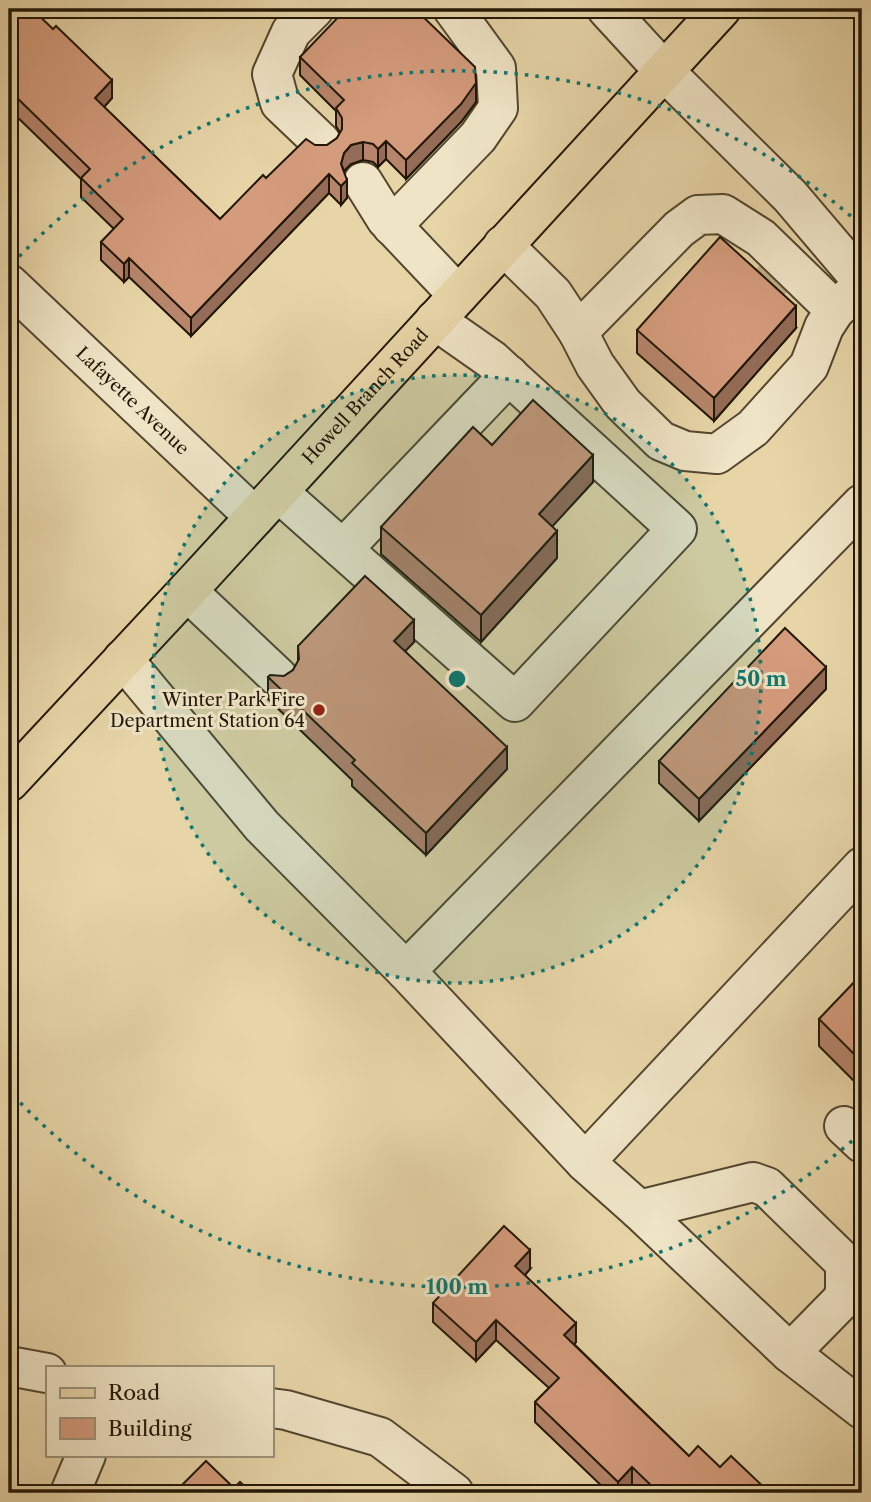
<svg xmlns="http://www.w3.org/2000/svg" width="871" height="1502" font-family="'Libre Caslon Text',serif">
	<rect width="100%" height="100%" fill="#e7d5a8"/>
	<filter id="stains"><feTurbulence type="fractalNoise" baseFrequency=".00286" numOctaves="4"/><feColorMatrix values="0 0 0 0 .2 0 0 0 0 .09 0 0 0 0 .02 0 0 0 .5 -.17"/></filter>
	<radialGradient id="worn" r=".72"><stop offset=".6" stop-color="#630" stop-opacity="0"/><stop offset="1" stop-color="#630" stop-opacity=".3"/></radialGradient>
	<g fill="none" stroke-linecap="round" stroke-linejoin="round">
		<path stroke="#c0af88" stroke-width="38" stroke-dasharray="38 19" stroke-linecap="butt" d="M756 269 786 301"/>
		<g stroke="#53462f" stroke-width="42">
			<g id="minor">
				<path d="M314 9 291 32 272 74 280 103 321 142"/>
				<path d="M607 9 664 71 790 196 858 276 862 284"/>
				<path d="M363 182 386 219 458 295"/>
				<path d="M392 226 478 137 498 108 496 68 453 9"/>
				<path d="M503 245 553 294 578 332 595 365 623 404 661 441 685 451 717 454 753 428 809 366 824 327 835 310 862 286"/>
				<path id="s1" d="M9 284 255 517"/>
				<path d="M578 332 679 229 698 215 723 214 761 238 835 310"/>
				<path d="M278 492 515 702 677 529 492 360 435 320"/>
				<path d="M343 549 509 375"/>
				<path d="M187 591 278 677"/>
				<path d="M123 659 262 826 406 971 585 1162 639 1210 790 1353 862 1409"/>
				<path d="M406 971 862 504"/>
				<path d="M844 1126 862 1143"/>
				<path d="M585 1162 862 867"/>
				<path d="M639 1210 753 1182 767 1187 845 1263V1293L841 1301 790 1353"/>
				<path d="M9 1366 47 1373"/>
				<path d="M271 1408 286 1410 380 1437 454 1493"/>
				<path d="M70 1493 86 1455"/>
			</g>
		</g>
		<g stroke="#221707" stroke-width="42">
			<g id="major">
				<path id="s2" d="M9 782 187 591 721 9"/>
			</g>
		</g>
		<use href="#minor" stroke="#efe4c6" stroke-width="38"/>
		<use href="#major" stroke="#e7d5a8" stroke-width="38"/>
	</g>
	<g fill="#b6856b" stroke="#221707" stroke-width="2">
		<path d="M9 9 112 98 104 107 220 219 266 178 315 145H327L337 138 340 133 336 126V111L300 75V57L476 102 461 122 406 179 386 159 378 167 373 162 363 160 351 164 344 171 347 198 341 205 329 193 191 336 129 277 124 282 101 260V242L114 229 81 197V179L9 109Z"/>
		<path d="M796 328 714 421 637 353V330Z"/>
		<path d="M492 445 593 482 552 526 557 558 481 642 381 554V527Z"/>
		<path d="M414 642 405 651 507 769 426 855 352 786V780L268 699V677L284 676 293 670 298 662V646Z"/>
		<path d="M826 689 699 821 659 783V761Z"/>
		<path d="M862 974V1089L819 1046V1019Z"/>
		<path d="M530 1269 525 1275 576 1342 574 1344 689 1456 720 1467 770 1493H639L632 1486 625 1493H609L535 1422V1402L549 1388 496 1340 476 1361 433 1322V1303Z"/>
	</g>
	<g fill="#946c57" stroke="#221707" stroke-width="2">
		<path d="M112 80V98L95 117V98Z"/>
		<path d="M476 83V102L461 122 406 179V160Z"/>
		<path d="M386 141V159L378 167V149Z"/>
		<path d="M363 142V160L351 164 344 171 341 164 344 153 351 145Z"/>
		<path d="M329 174V193L191 336V318Z"/>
		<path d="M347 180V198L341 205V186Z"/>
		<path d="M129 258V277L124 282V264Z"/>
		<path d="M796 306V328L714 421V398Z"/>
		<path d="M593 455V482L539 541V514Z"/>
		<path d="M557 531V558L481 642V615Z"/>
		<path d="M414 620V642L394 663V641Z"/>
		<path d="M826 667V689L699 821V799Z"/>
		<path d="M507 747V769L426 855V833Z"/>
		<path d="M530 1250V1269L515 1286V1266Z"/>
		<path d="M496 1320V1340L476 1361V1342Z"/>
		<path d="M576 1323V1342L564 1355V1335Z"/>
		<path d="M632 1467V1486L625 1493H618V1482Z"/>
	</g>
	<g fill="#d49b7c" stroke="#221707" stroke-width="2">
		<path d="M9 9H32L53 29 56 26 112 80 95 98 220 219 263 175 266 178 306 139 315 145H327L337 138 342 129V118L336 108 344 100 300 57 346 9H415L475 67 476 83 461 104 406 160 386 141 378 149 373 144 363 142 351 145 344 153 341 164 347 180 341 186 329 174 191 318 129 258 124 264 101 242 123 219 81 178 90 169 9 90Z"/>
		<path d="M720 237 796 306 714 398 637 330Z"/>
		<path d="M533 400 593 455 539 514 557 531 481 615 381 527 473 427 492 445Z"/>
		<path d="M365 576 414 620 394 641 507 747 426 833 352 763 355 760 268 677 270 675 284 676 293 670 299 659 298 646Z"/>
		<path d="M785 628 826 667 699 799 659 761Z"/>
		<path d="M862 974V1062L819 1019Z"/>
		<path d="M504 1226 530 1250 515 1266 576 1323 564 1335 689 1456 698 1446 720 1467 731 1456 770 1493H659L632 1467 618 1482 535 1402 559 1378 496 1320 476 1342 433 1303Z"/>
		<path d="M206 1461 234 1488 240 1482 252 1493H174Z"/>
	</g>
	<circle cx="457" cy="679" r="304" fill="#0f766e" fill-opacity=".12"/>
	<g fill="none" stroke="#0f766e" stroke-width="3.5" stroke-dasharray="3.5 7">
		<circle cx="457" cy="679" r="304"/>
		<path d="M860 1134A608 608 0 0 1 12 1094M12 264A608 608 0 0 1 860 224"/>
	</g>
	<circle fill="#8f2418" stroke="#efe4c6" stroke-width="2.5" cx="319" cy="710" r="7"/>
	<g text-anchor="middle" stroke-width="6" stroke-linejoin="round" paint-order="stroke">
		<g font-size="18" fill="#221707" stroke="#efe4c6">
			<text dy="6" stroke="none"><textPath href="#s2" startOffset="525">Howell Branch Road</textPath></text>
			<text dy="6" stroke="none"><textPath href="#s1" startOffset="170">Lafayette Avenue</textPath></text>
		</g>
		<g font-size="18" fill="#221707" stroke="#efe4c6" text-anchor="end">
			<text x="305" y="706">Winter Park Fire<tspan x="305" dy="21">Department Station 64</tspan></text>
		</g>
	</g>
	<circle cx="457" cy="679" r="10" fill="#0f766e" stroke="#efe4c6" stroke-width="3.5"/>
	<g font-size="21" text-anchor="middle" font-weight="bold" fill="#0f766e" stroke="#efe4c6" stroke-width="6" stroke-linejoin="round" paint-order="stroke">
		<text x="761" y="686">50 m</text>
		<text x="457" y="1294">100 m</text>
	</g>
	<rect width="871" height="1502" fill="none" stroke="#e7d5a8" stroke-width="35"/>
	<rect x="10" y="10" width="850" height="1481" fill="none" stroke="#221707" stroke-width="3.5"/>
	<rect x="18" y="18" width="836" height="1467" fill="none" stroke="#221707" stroke-width="2"/>
	<rect x="46" y="1366" width="228" height="91" fill="#efe4c6" stroke="#9d927a" stroke-width="2"/>
	<rect x="60" y="1388" width="35" height="10" fill="#e7d5a8" stroke="#9d927a" stroke-width="2"/>
	<text x="108" y="1400" font-size="21" fill="#221707">Road</text>
	<rect x="60" y="1418" width="35" height="21" fill="#d49b7c" stroke="#9d927a" stroke-width="2"/>
	<text x="108" y="1436" font-size="21" fill="#221707">Building</text>
	<rect width="100%" height="100%" filter="url(#stains)"/>
	<rect width="100%" height="100%" fill="url(#worn)"/>
</svg>
